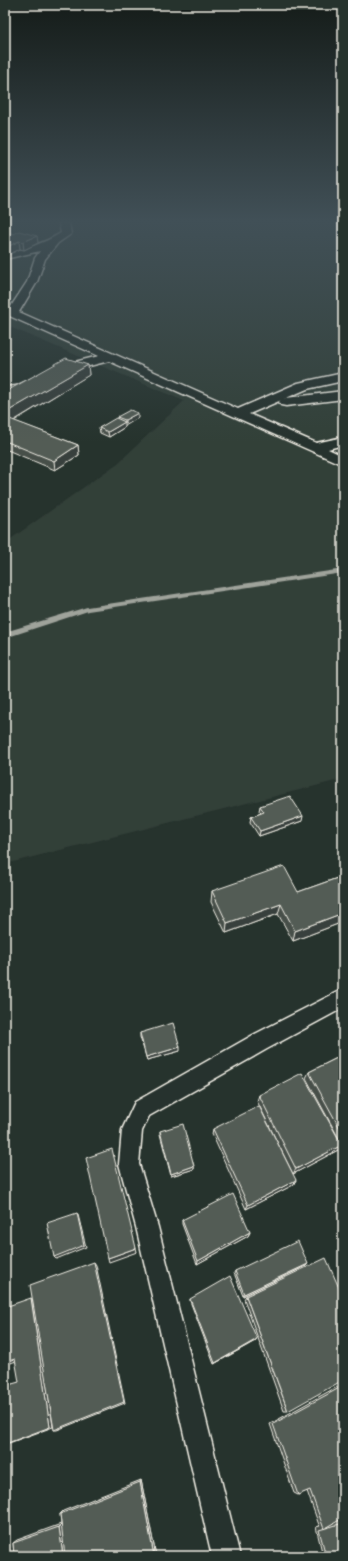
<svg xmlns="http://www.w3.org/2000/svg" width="348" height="1561" font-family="Caveat,sans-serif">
	<rect width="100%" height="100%" fill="#26332d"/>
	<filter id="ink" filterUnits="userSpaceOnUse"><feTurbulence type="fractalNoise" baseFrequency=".025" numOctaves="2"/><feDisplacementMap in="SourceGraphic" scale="8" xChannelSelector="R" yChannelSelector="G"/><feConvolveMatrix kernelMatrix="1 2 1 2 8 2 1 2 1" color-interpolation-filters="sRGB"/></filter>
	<g filter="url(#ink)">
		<path fill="#333f39" d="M5 223H343V779L5 864V543L118 463 184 401 5 325Z"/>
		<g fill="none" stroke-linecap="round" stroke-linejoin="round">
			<path fill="#9fa39b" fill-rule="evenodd" d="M343 569V573L88 611 5 638V632L87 607Z"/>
			<g stroke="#f4f1e8" stroke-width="3">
				<path id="service" d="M343 989V1008L267 1049 149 1116 142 1131 139 1164 158 1227 240 1556H212L136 1227 119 1164 122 1130 135 1102 253 1035Z"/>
			</g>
			<g stroke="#f4f1e8" stroke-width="3">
				<g id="minor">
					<path d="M59 223H69L71 234 58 243 45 259 37 282 19 312 238 409 298 383 343 373V381L307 389 249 414 316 443 343 437V445L328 449 343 456V465L109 361 66 372 24 393 5 395V387L16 386 58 366 99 356 5 314V307L10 308 27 282 35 258 40 251 5 259V253C26 249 43 244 61 233Z"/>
					<path d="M343 391V399L286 406 281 405 279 402 281 399 286 398Z"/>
				</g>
			</g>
			<use href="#service" fill="#26332d" fill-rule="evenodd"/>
			<use href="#minor" fill="#26332d" fill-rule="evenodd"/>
		</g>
		<g fill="#474f49" stroke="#f4f1e8">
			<path d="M5 231 14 234 37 236 38 243 24 250 20 249 5 256Z"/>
			<path d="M88 365 89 375 14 421 78 445 79 455 55 470 5 449V392Z"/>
			<path d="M117 417 138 418 125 425V427L109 437 100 433 99 428 117 419Z"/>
			<path d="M260 806 302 821 259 836 250 822 251 817 261 813 259 811Z"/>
			<path d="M343 876V922L293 941 278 914 226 933 211 902 212 891 298 892Z"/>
			<path d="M140 1033 180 1051 147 1060 140 1037Z"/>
			<path d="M343 1055V1146L306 1078 309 1072Z"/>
			<path d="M259 1095 342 1145 338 1150 293 1174 257 1101Z"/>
			<path d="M213 1129 296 1180 293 1185 246 1209 212 1134Z"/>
			<path d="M160 1131 194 1166V1169L171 1176 160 1134Z"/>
			<path d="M182 1220 250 1232 248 1236 197 1264 182 1224Z"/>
			<path d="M308 1264 306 1266 243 1296 234 1273 235 1271Z"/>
			<path d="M246 1296 288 1411H284L244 1299Z"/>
			<path d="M190 1299 255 1341 214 1364 190 1301Z"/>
			<path d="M343 1384V1518L338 1521 343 1519V1556H323L316 1527 320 1526 319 1525 307 1491 298 1495 294 1493 270 1424 333 1389Z"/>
			<path d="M141 1480 156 1556H14L13 1543 17 1540 61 1524 60 1514 63 1511Z"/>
		</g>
		<g fill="#39403c" stroke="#f4f1e8">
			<path d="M37 236 38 243 24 250 23 242Z"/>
			<path d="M19 241 20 249 6 256 5 248Z"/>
			<path d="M6 365 8 374 5 375V366Z"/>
			<path d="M88 365 89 375 5 426V413Z"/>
			<path d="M138 413V418L125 426V420Z"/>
			<path d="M125 422V427L109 437 108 432Z"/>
			<path d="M78 445 79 455 55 470 54 461Z"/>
			<path d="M303 816 302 821 259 836 260 831Z"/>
			<path d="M281 904 278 914 226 933 227 923Z"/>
			<path d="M343 913V922L293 941 295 931Z"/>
			<path d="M180 1047V1051L147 1060 146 1057Z"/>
			<path d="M342 1145 338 1150 293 1174 296 1169Z"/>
			<path d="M194 1166V1169L171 1176V1174Z"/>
			<path d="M296 1180 293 1185 246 1209 248 1205Z"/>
			<path d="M77 1213 78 1215 86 1247 56 1259 54 1257Z"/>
			<path d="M250 1232 248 1236 197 1264 198 1261Z"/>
			<path d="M136 1248 137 1252 109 1262 108 1258Z"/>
			<path d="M94 1262 96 1265 125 1403 57 1430H54Z"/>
			<path d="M308 1264 306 1266 243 1296 244 1294Z"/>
			<path d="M31 1298 34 1300 53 1427 9 1443 5 1444 50 1427Z"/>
			<path d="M257 1339 255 1341 214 1364 215 1363Z"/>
			<path d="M15 1359 19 1360 5 1365V1362Z"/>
			<path d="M141 1480 156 1556H154L140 1482Z"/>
			<path d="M62 1524 66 1556H63L59 1527Z"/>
		</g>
		<g fill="#525c55" stroke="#f4f1e8">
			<path d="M5 231 14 234 19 231 37 236 23 242 19 241 5 248Z"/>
			<path d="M66 358 88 365 5 413V392Z"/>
			<path d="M130 410 138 413 125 420 117 417Z"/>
			<path d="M7 418 78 445 54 461 5 441V419Z"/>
			<path d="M116 418 125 422 108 432 99 428Z"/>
			<path d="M290 796 303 816 260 831 251 817 264 812 260 806Z"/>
			<path d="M284 866 298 892 343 876V913L295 931 281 904 227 923 212 891Z"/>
			<path d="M173 1023 180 1047 146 1057 140 1033Z"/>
			<path d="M343 1055V1134L309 1072Z"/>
			<path d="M302 1073 342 1145 296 1169 259 1095Z"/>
			<path d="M259 1106 296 1180 248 1205 213 1129Z"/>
			<path d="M183 1124 194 1166 171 1174 160 1131Z"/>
			<path d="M112 1149 136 1248 108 1258 86 1158Z"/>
			<path d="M233 1194 250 1232 198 1261 182 1220Z"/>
			<path d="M77 1213 84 1245 54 1257 47 1223Z"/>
			<path d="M298 1241 308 1264 244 1294 235 1271Z"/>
			<path d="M326 1258 343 1297V1380L288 1411 246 1296Z"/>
			<path d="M94 1262 124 1402 54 1430 30 1285Z"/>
			<path d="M230 1276 257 1339 215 1363 190 1299Z"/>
			<path d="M31 1298 50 1427 5 1444V1386L19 1382 15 1359 5 1362V1307Z"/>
			<path d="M343 1386V1518L324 1529 310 1490 298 1495 273 1424Z"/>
			<path d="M140 1482 154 1556H65L60 1514Z"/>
			<path d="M343 1523V1556H326L319 1530Z"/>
			<path d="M59 1527 63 1556H14L13 1543Z"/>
		</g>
	</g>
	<linearGradient id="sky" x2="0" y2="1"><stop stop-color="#151c19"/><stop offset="0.5" stop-color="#415057"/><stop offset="1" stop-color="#415057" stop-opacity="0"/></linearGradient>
	<rect width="348" height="442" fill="url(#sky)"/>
	<rect width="348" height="1561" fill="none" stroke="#26332d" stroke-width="20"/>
	<rect x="10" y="10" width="328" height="1541" fill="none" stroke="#f4f1e8" stroke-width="1.5" filter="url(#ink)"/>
</svg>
